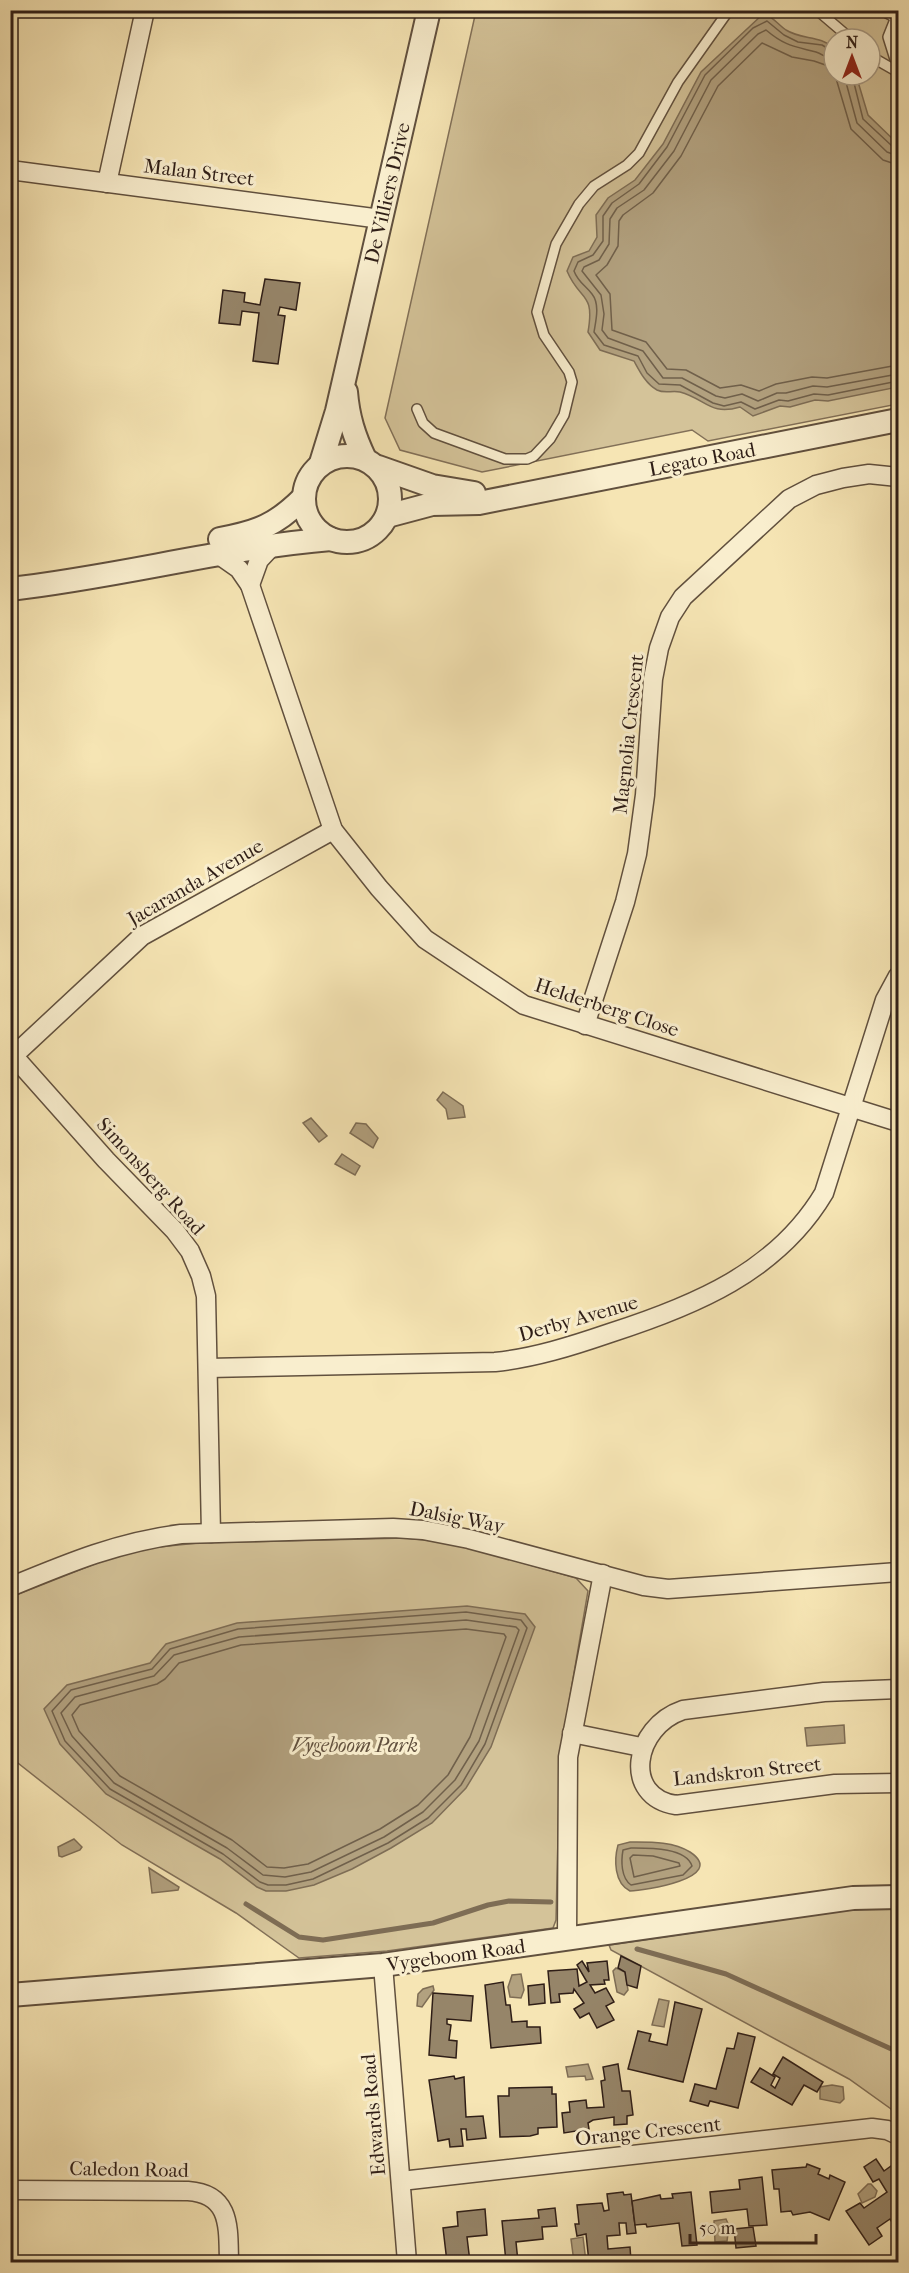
<svg xmlns="http://www.w3.org/2000/svg" width="909" height="2273" font-family="'IM FELL French Canon',serif">
	<rect width="100%" height="100%" fill="#f6e5b4"/>
	<filter id="stains"><feTurbulence type="fractalNoise" baseFrequency=".00333" numOctaves="4"/><feColorMatrix values="0 0 0 0 .2 0 0 0 0 .09 0 0 0 0 .02 0 0 0 .5 -.17"/></filter>
	<radialGradient id="worn" r=".72"><stop offset=".6" stop-color="#630" stop-opacity="0"/><stop offset="1" stop-color="#630" stop-opacity=".3"/></radialGradient>
	<g fill="#d4c399" stroke="#827058" stroke-width="1.5" fill-rule="evenodd">
		<path d="M476 11H898V404L708 441 692 430 482 472 400 450 385 418ZM834 39H870V75H834Z"/>
		<path d="M405 1538 453 1543 576 1578 588 1591 560 1755 556 1920 553 1928 387 1951 299 1958 236 1913 122 1845 14 1760H11V1597L102 1561 149 1548 198 1543Z"/>
		<path d="M898 1907V2124L891 2109 849 2079 611 1950 609 1945 848 1910Z"/>
	</g>
	<g fill="#b2a17f" stroke="#7e6d55" stroke-width="1.5">
		<path d="M763 14C773 16 777 24 786 30 802 40 820 35 834 48V75H856L868 115 898 144V387L828 401 815 400 790 407 780 406 753 416 740 407C710 416 706 399 680 392 672 390 665 394 657 390 646 384 640 372 634 361L600 350 588 332C595 291 580 302 567 271L573 257 589 251 597 237 596 215 608 198 635 180 663 144 701 72Z"/>
		<path d="M443 1092 463 1106 465 1117 448 1119 446 1109 437 1100Z"/>
		<path d="M311 1118 327 1136 319 1142 303 1123Z"/>
		<path d="M356 1123 366 1124 378 1138 373 1148 350 1133Z"/>
		<path d="M342 1154 360 1166 355 1175 335 1164Z"/>
		<path d="M467 1606 525 1614 535 1627 491 1747 466 1788 432 1823 391 1848 352 1869 314 1885 286 1891H266L257 1887 220 1859 106 1794 60 1744 44 1709 67 1685 150 1663 166 1644 237 1623Z"/>
		<path d="M844 1725 845 1743 807 1746 805 1728Z"/>
		<path d="M74 1839 82 1847 80 1850 62 1857 59 1856 58 1847Z"/>
		<path d="M630 1842C649 1842 673 1841 690 1852 729 1878 642 1891 630 1891 614 1883 614 1860 618 1845Z"/>
		<path d="M149 1868 179 1887 178 1890 152 1893Z"/>
		<path d="M616 1968 625 1972 628 1990 624 1995 617 1992 613 1971Z"/>
		<path d="M521 1974 524 1990 521 1998 510 1997 508 1987 512 1975Z"/>
		<path d="M433 1986 434 1990 422 2007 417 2006 418 1994 423 1989Z"/>
		<path d="M659 1999 669 2001 664 2027 652 2025Z"/>
		<path d="M588 2064 593 2079 586 2080 585 2076 568 2077 566 2067Z"/>
		<path d="M832 2085 843 2087 844 2099 840 2103 820 2099V2087Z"/>
		<path d="M868 2184H871L877 2191 875 2197 862 2203 858 2194Z"/>
		<path d="M726 2219 729 2226 727 2241 715 2242 714 2221Z"/>
		<path d="M583 2237 586 2262H574L571 2239Z"/>
	</g>
	<g fill="none" stroke-linecap="round" stroke-linejoin="round">
		<g stroke="#70604b" stroke-width="1.5">
			<path d="M834 52 822 45 798 42 784 35 767 21 753 28 705 75 667 147 639 184 612 203 603 216V241L593 255 578 262 574 271C578 282 585 285 592 294 600 304 596 320 594 332L604 345 638 356 647 373 659 384 680 385 713 403 724 406 741 402 755 409 779 400 788 401 814 394 828 395 898 381"/>
			<path d="M834 59C826 59 823 54 816 52 793 46 785 46 766 30L758 34 711 80 674 151 644 190 617 208 610 219 609 244 599 260 584 267 582 271 601 295 604 314 602 330 608 338 643 351 663 378H682L716 396 725 398 742 394 758 401 777 393H786L813 386 827 387 898 374"/>
			<path d="M834 68 814 61 792 57 762 43 718 86 681 156 653 193 623 215 619 221 618 246 607 265 596 275 610 294 612 330 646 342 667 369 686 370 720 388 741 385 759 391 776 384 812 377 827 378 898 365"/>
			<path d="M835 75 851 129 883 160 898 165"/>
			<path d="M844 75 857 123 887 152 898 156"/>
			<path d="M852 75 863 119 892 146 898 148"/>
			<path d="M466 1612 521 1620 527 1628 485 1744 461 1785 428 1818 388 1843 313 1879 286 1885H268L260 1882 223 1854 110 1789 65 1741 52 1711 71 1690 152 1669 170 1649 238 1629Z"/>
			<path d="M466 1620 516 1627 519 1630 479 1741 455 1780 423 1812 384 1837 311 1872 285 1877 263 1875 227 1848 114 1783 72 1736 61 1713 75 1697 154 1676 174 1655 239 1637Z"/>
			<path d="M466 1629 504 1634 506 1637 470 1737 448 1775 418 1805 380 1829 308 1864 284 1868 267 1867 232 1840 120 1776 79 1731 72 1715 80 1705 157 1684 165 1679 179 1663 241 1645Z"/>
			<path d="M631 1848C648 1848 686 1847 692 1866L683 1875 631 1885C621 1878 621 1861 623 1850Z"/>
			<path d="M633 1855 653 1856 679 1863 680 1866 634 1877 630 1858Z"/>
		</g>
		<g stroke="#7e6d55" stroke-width="5">
			<path d="M246 1904 299 1937 323 1940 433 1923 488 1905 509 1901 551 1902"/>
			<path d="M637 1949 726 1974 898 2052"/>
		</g>
	</g>
	<g fill="#968569" stroke="#2f1e17" stroke-width="1.5">
		<path d="M265 279 300 283 296 310 280 307 278 315 285 316 278 364 253 361 259 313 242 311 240 325 219 323 223 290 245 293 244 302 260 305Z"/>
		<path d="M621 1956 641 1966 637 1988 627 1985 625 1972 618 1968Z"/>
		<path d="M582 1961 589 1972 587 1963 607 1961 609 1980H604L605 1984 590 1985 595 1993 606 1988 614 2002 606 2006 614 2020 597 2028 589 2013 580 2018 574 2009 584 2003 574 1989 573 1993 559 1994 560 2002 551 2003 548 1971 577 1969 579 1986 587 1982 577 1965Z"/>
		<path d="M503 1982 506 2005H510L512 2022 527 2021V2027H540L541 2043 491 2048 485 1985Z"/>
		<path d="M544 1984 545 2003 529 2005 528 1986Z"/>
		<path d="M433 1993 473 1996 471 2021 447 2019V2024L451 2025 449 2040 457 2041 456 2058 429 2055Z"/>
		<path d="M675 2002 702 2009 683 2082 628 2069 638 2031 651 2034 649 2041 667 2045Z"/>
		<path d="M738 2033 755 2037 738 2108 710 2101 708 2106 690 2101 695 2084 716 2089 727 2048 734 2049Z"/>
		<path d="M783 2057 823 2082 817 2092 804 2085 792 2105 751 2082 760 2068 775 2077 771 2085 775 2088 780 2078 773 2074Z"/>
		<path d="M618 2064 622 2091H630L633 2115 627 2116V2124L614 2125V2117L593 2120 588 2123 589 2129 564 2133 562 2113 570 2112 569 2102 586 2100 587 2108 604 2107 601 2081 605 2080 603 2067Z"/>
		<path d="M454 2076 455 2079 464 2077 466 2117 483 2116 486 2138 467 2140 466 2129H461L463 2146 450 2147 449 2139 438 2141 429 2080Z"/>
		<path d="M552 2087V2094H556L557 2127 538 2128V2134L530 2136 500 2137 498 2096H509V2088Z"/>
		<path d="M876 2159 884 2171 891 2166 898 2176V2225L895 2227 890 2219 877 2228 882 2236 869 2245 846 2211 860 2203 864 2208 887 2192 879 2179 873 2182 864 2167Z"/>
		<path d="M807 2164 820 2169 818 2174 829 2179 830 2175 845 2182 829 2220 810 2212 793 2215 791 2211 781 2212 779 2189H774L772 2170 806 2167Z"/>
		<path d="M762 2177 767 2225 749 2226 747 2209 712 2213 710 2192 740 2189 739 2180Z"/>
		<path d="M623 2192 624 2195 631 2194 636 2233 627 2234 626 2223H619L620 2235 607 2236 608 2249 630 2247 631 2261 589 2262 586 2234 577 2236 575 2224H579L577 2205 602 2203 604 2211 609 2210 607 2194Z"/>
		<path d="M691 2192 697 2245 682 2246 679 2223 647 2227 646 2224 635 2225 632 2201 660 2195 661 2199 673 2198 672 2194Z"/>
		<path d="M555 2208 557 2226 542 2227 543 2239 516 2242 518 2262H506L502 2221 539 2218 538 2210Z"/>
		<path d="M485 2209 487 2235 467 2237 470 2262H447L443 2228 458 2226 457 2212Z"/>
		<path d="M753 2227 756 2246 736 2248 734 2229Z"/>
	</g>
	<g fill="none" stroke-linecap="round" stroke-linejoin="round">
		<g stroke="#61503e" stroke-width="12">
			<g id="service">
				<path d="M817 10 851 39"/>
				<path d="M881 10 898 19"/>
				<path d="M896 17 888 37 898 69"/>
				<path d="M870 56 898 72"/>
				<path d="M417 409 423 423 434 433 505 459H527L534 456 550 439 564 415 572 382 569 372 544 335 537 312 556 244 579 204 594 186 627 165 639 153 678 82 729 10"/>
			</g>
		</g>
		<g stroke="#61503e" stroke-width="21">
			<g id="minor">
				<path d="M10 170 381 219"/>
				<path d="M107 183 145 10"/>
				<path d="M219 555 239 569 250 585 333 830 379 888 425 939 524 1005 898 1122"/>
				<path d="M250 585 259 560 274 544"/>
				<path d="M585 1025 625 902 637 854 645 795 653 679 659 648 670 617 683 597 789 499 816 485 843 478 869 474 898 477"/>
				<path d="M10 1052 106 1160 175 1231 190 1251 201 1276 206 1296 211 1533"/>
				<path d="M10 1059 142 936 333 830"/>
				<path d="M208 1368 495 1362C534 1358 572 1346 610 1333 694 1306 777 1272 824 1193L885 1000 898 976"/>
				<path d="M10 1587C68 1563 118 1542 181 1534L393 1528 423 1530 469 1539 644 1586 668 1589 898 1572"/>
				<path d="M898 1689 824 1692 683 1710C633 1727 622 1797 676 1805L835 1784 898 1783"/>
				<path d="M572 1733 641 1747"/>
				<path d="M567 1939 568 1757 603 1574"/>
				<path d="M383 1965 407 2262"/>
				<path d="M401 2181 872 2128 887 2130 898 2135"/>
				<path d="M10 2190 188 2191C232 2194 228 2229 229 2262"/>
			</g>
		</g>
		<g stroke="#61503e" stroke-width="26">
			<g id="tertiary">
				<path d="M346 392C348 417 354 436 365 459"/>
				<circle cx="347" cy="499" r="43"/>
				<path d="M321 463 337 411 429 10"/>
				<path d="M378 467 432 486 474 493"/>
				<path d="M387 516 432 504 479 503 898 420"/>
				<path d="M220 539C258 532 276 525 303 498"/>
				<path d="M10 589C118 577 223 548 331 539"/>
				<path d="M10 1995 383 1965 853 1898 898 1897"/>
			</g>
		</g>
		<use href="#service" stroke="#f9eece" stroke-width="9"/>
		<use href="#minor" stroke="#f9eece" stroke-width="18"/>
		<use href="#tertiary" stroke="#f9eece" stroke-width="22"/>
	</g>
	<g text-anchor="middle" stroke-width="6" stroke-linejoin="round" paint-order="stroke">
		<g font-size="20" fill="#2f1e17" stroke="#f9eece">
			<text transform="translate(199 172) rotate(7)" y="7">Malan Street</text>
			<text transform="translate(387 193) rotate(-77)" y="7">De Villiers Drive</text>
			<text transform="translate(702 459) rotate(-11)" y="7">Legato Road</text>
			<text transform="translate(628 734) rotate(-84)" y="7">Magnolia Crescent</text>
			<text transform="translate(195 882) rotate(-30)" y="7">Jacaranda Avenue</text>
			<text transform="translate(607 1007) rotate(18)" y="7">Helderberg Close</text>
			<text transform="translate(151 1176) rotate(48)" y="7">Simonsberg Road</text>
			<text transform="translate(578 1318) rotate(-16)" y="7">Derby Avenue</text>
			<text transform="translate(457 1517) rotate(11)" y="7">Dalsig Way</text>
			<text transform="translate(747 1771) rotate(-6)" y="7">Landskron Street</text>
			<text transform="translate(456 1955) rotate(-8)" y="7">Vygeboom Road</text>
			<text transform="translate(373 2115) rotate(-95)" y="7">Edwards Road</text>
			<text transform="translate(648 2131) rotate(-6)" y="7">Orange Crescent</text>
			<text transform="translate(129 2169) rotate(1)" y="7">Caledon Road</text>
		</g>
		<g font-size="20" font-style="italic" fill="#61503e" stroke="#f9eece">
			<text x="355" y="1752">Vygeboom Park</text>
		</g>
	</g>
	<rect width="909" height="2273" fill="none" stroke="#f6e5b4" stroke-width="36"/>
	<rect x="12" y="12" width="885" height="2249" fill="none" stroke="#2f1e17" stroke-width="3"/>
	<rect x="18" y="18" width="873" height="2237" fill="none" stroke="#2f1e17" stroke-width="1.5"/>
	<g transform="translate(852 57)"><circle r="28" fill="#f9eece" stroke="#a89b85" stroke-width="1.5"/>
	<path d="M0-4.5L10 22L0 15L-10 22Z" fill="#8f2418"/>
	<text y="-9" font-size="16" font-weight="bold" text-anchor="middle" fill="#2f1e17">N</text>
	</g>
	<path d="M690 2234v9h126v-9" fill="none" stroke="#2f1e17" stroke-width="3"/>
	<text x="699" y="2234" font-size="18" fill="#2f1e17" stroke="#f9eece" stroke-width="4.5" paint-order="stroke">50 m</text>
	<rect width="100%" height="100%" filter="url(#stains)"/>
	<rect width="100%" height="100%" fill="url(#worn)"/>
</svg>
